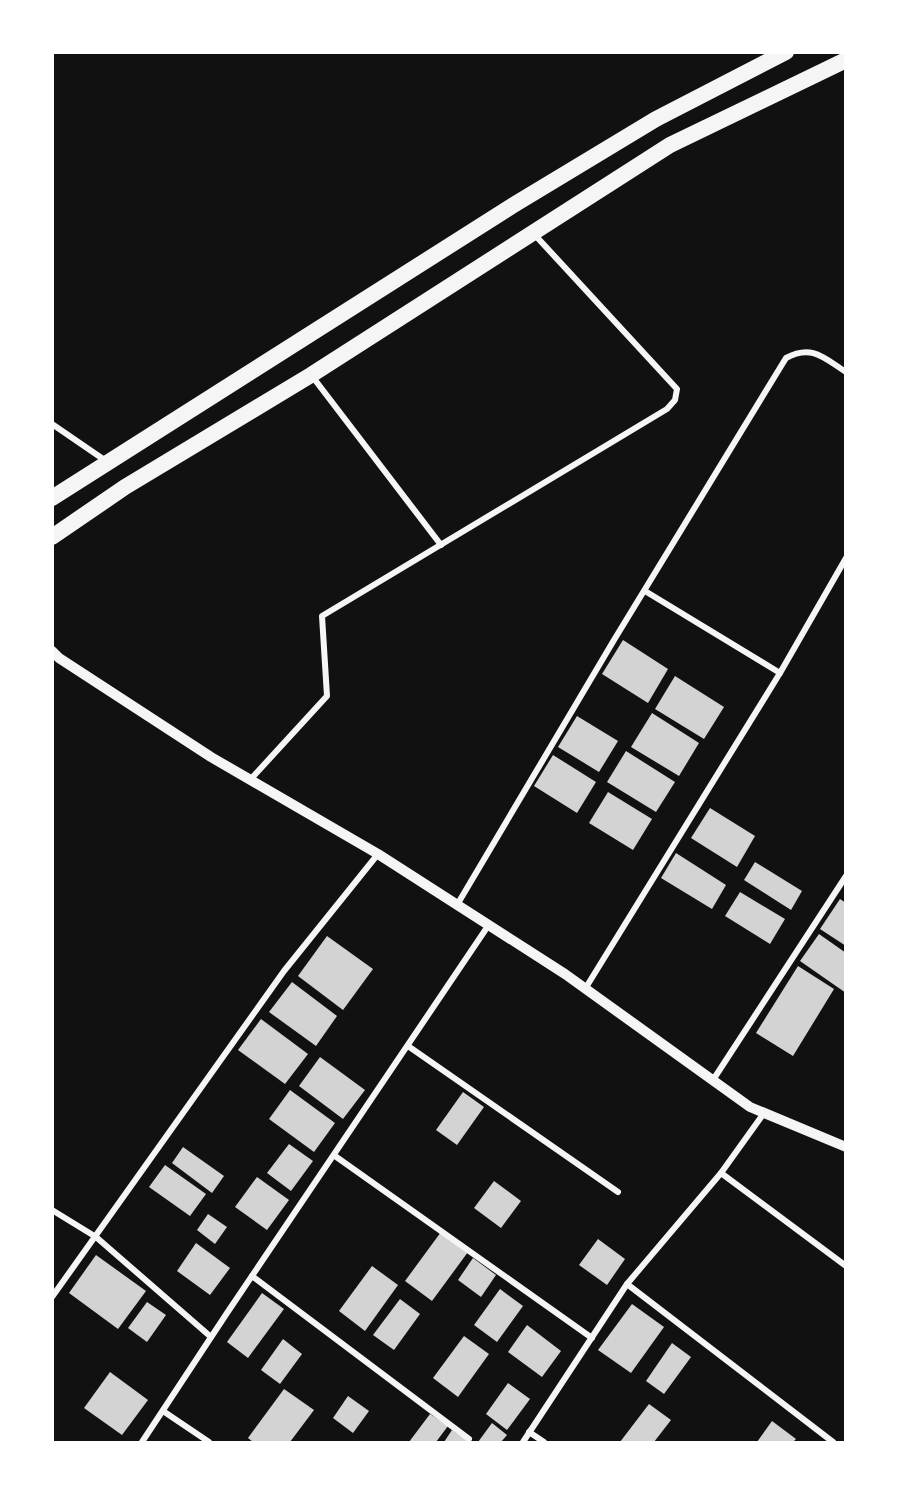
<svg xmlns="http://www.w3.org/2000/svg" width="898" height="1495" font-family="'Work Sans',sans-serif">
	<rect width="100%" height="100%" fill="#111"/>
	<g fill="#d3d3d3">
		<path d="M623 640 668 669 648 703 602 674Z"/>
		<path d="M675 676 724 707 704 739 655 709Z"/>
		<path d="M652 713 699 743 679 776 631 747Z"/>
		<path d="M577 716 618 741 599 772 558 747Z"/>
		<path d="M626 751 675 782 656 812 607 782Z"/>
		<path d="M553 755 596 782 577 813 534 786Z"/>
		<path d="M608 792 652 819 633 850 589 823Z"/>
		<path d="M710 808 755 836 737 867 691 838Z"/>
		<path d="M676 853 726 885 712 909 661 878Z"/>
		<path d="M755 862 802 891 791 910 744 880Z"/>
		<path d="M740 892 785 919 770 944 725 916Z"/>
		<path d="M840 899 846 903V946L820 929Z"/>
		<path d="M819 934 846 953V993L800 961Z"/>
		<path d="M327 936 373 969 343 1010 298 976Z"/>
		<path d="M798 966 834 989 793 1056 756 1033Z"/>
		<path d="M292 982 337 1016 316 1046 269 1012Z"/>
		<path d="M261 1019 308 1054 285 1084 238 1050Z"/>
		<path d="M320 1057 365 1090 343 1119 299 1086Z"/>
		<path d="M290 1090 335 1123 314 1152 269 1119Z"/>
		<path d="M463 1092 484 1107 457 1145 436 1130Z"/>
		<path d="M289 1144 313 1161 291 1191 267 1173Z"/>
		<path d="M183 1147 224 1176 212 1193 172 1163Z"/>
		<path d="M165 1165 206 1194 190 1216 149 1187Z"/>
		<path d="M257 1177 289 1200 267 1230 235 1207Z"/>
		<path d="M494 1181 521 1201 501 1228 474 1208Z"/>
		<path d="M208 1214 227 1227 215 1244 197 1230Z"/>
		<path d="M441 1232 468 1252 432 1301 405 1281Z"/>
		<path d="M598 1239 625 1259 607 1285 579 1265Z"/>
		<path d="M196 1243 230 1268 210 1295 177 1271Z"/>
		<path d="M96 1255 146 1291 118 1329 69 1293Z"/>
		<path d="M473 1258 496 1275 481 1297 458 1280Z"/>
		<path d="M372 1266 398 1285 365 1331 339 1311Z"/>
		<path d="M500 1289 523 1306 497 1342 474 1325Z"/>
		<path d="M262 1293 284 1309 248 1358 227 1342Z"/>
		<path d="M400 1299 420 1314 394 1350 373 1335Z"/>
		<path d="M147 1302 166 1315 147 1342 128 1328Z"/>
		<path d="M632 1304 664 1327 631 1373 598 1350Z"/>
		<path d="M527 1325 561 1351 542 1377 508 1352Z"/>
		<path d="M464 1336 489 1354 458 1397 433 1378Z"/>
		<path d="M283 1339 302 1354 280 1384 261 1370Z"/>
		<path d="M672 1343 691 1357 664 1394 646 1381Z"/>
		<path d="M110 1372 148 1400 122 1435 84 1408Z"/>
		<path d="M508 1383 530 1399 507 1430 486 1414Z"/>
		<path d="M284 1389 314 1410 290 1442H253L248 1438Z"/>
		<path d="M348 1396 369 1411 353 1433 333 1418Z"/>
		<path d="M649 1404 671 1420 654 1442H620Z"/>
		<path d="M430 1414 448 1426 436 1442H409Z"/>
		<path d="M772 1421 796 1439 793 1442H757Z"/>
		<path d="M492 1423 507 1435 501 1442H478Z"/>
		<path d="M452 1430 469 1442H444Z"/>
	</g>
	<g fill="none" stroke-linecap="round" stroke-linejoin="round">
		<g stroke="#f5f5f5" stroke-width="6">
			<path d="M312 376 441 545"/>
			<path d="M52 424 106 461"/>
			<path d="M645 591 780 673"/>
			<path d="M250 780 327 696 322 616 667 409 675 400 677 389 534 234"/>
			<path d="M457 905 614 640 786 358C812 344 824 358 846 372"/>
			<path d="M585 989 780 673 846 558"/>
			<path d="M408 1046 618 1192"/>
			<path d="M713 1080 846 876"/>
			<path d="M335 1156 592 1338"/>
			<path d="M721 1173 846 1266"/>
			<path d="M52 1210 96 1237 211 1337"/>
			<path d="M252 1276 469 1439"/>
			<path d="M627 1284 833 1442"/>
			<path d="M52 1297 284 971 378 854"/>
			<path d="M163 1411 209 1442"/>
			<path d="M529 1432 544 1442"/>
			<path d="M142 1442 227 1313 488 926"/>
			<path d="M523 1442 627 1284 721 1173 764 1113"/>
		</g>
		<path stroke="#f5f5f5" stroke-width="10" d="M52 651 59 658 211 757 378 854 565 974 750 1107 846 1147"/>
		<g stroke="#f5f5f5" stroke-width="16">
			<path d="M52 498 512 206 656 119 786 52"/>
			<path d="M52 537 125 487 311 375 670 145 846 60"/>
		</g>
	</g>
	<rect width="898" height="1495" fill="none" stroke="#ffffff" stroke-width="108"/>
</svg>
